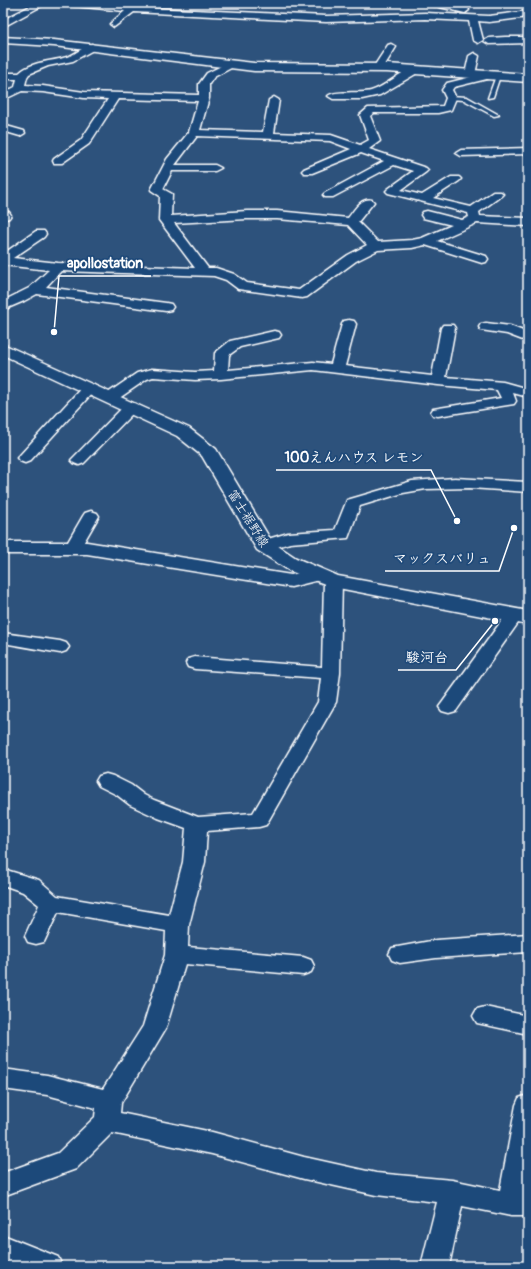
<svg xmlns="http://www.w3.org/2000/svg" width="531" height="1269" font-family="Pangolin,'Klee One',sans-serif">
	<rect width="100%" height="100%" fill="#2d527c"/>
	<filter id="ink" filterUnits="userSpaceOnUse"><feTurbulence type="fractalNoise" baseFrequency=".025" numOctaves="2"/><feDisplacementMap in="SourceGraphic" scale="8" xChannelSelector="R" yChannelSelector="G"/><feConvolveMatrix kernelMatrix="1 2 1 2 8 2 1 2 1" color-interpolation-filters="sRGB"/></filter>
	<g filter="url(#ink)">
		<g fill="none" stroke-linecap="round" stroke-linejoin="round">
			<g stroke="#fff" stroke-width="3">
				<g id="service">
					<path d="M498 75 500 76 493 97 488 98 496 76Z"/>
					<path d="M450 96 467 97 499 115 494 116 464 100 448 99 447 98Z"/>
				</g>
			</g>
			<g stroke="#fff" stroke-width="3">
				<g id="minor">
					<path d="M36 3H47L3 27V20Z"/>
					<path d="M70 3H98L148 8 326 16 425 13 489 16 528 11V17L489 22 478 21 483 40 478 43 473 40 469 21 425 19 326 22 134 12 114 27 110 24 125 11 74 6Z"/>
					<path d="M430 3H446L468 8 469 10 465 13 431 5Z"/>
					<path d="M505 37H528V43L489 44 484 41 489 38Z"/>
					<path d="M92 44 97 47 95 49 73 61 48 66 29 74 27 77 25 85 43 86 84 92 199 95V84L207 73 232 61 235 62 237 64 235 66 214 77 209 84V98L200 130 263 132 269 100 274 97 279 100 274 133 331 135 360 145 369 140 360 115 368 108 443 106 446 98 442 90 447 83 488 73 491 74 493 76 491 78 454 87 452 90 456 98 451 110 438 113H374L370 116 380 141 369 149 426 168 428 170 426 172 401 190 422 195 451 177H459L461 179 459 181 433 198 471 207 493 192H501L503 194 501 196 479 212 480 216 528 218V226L477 223 437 241 486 256 488 259 486 262 482 263 425 245 412 248 378 250 356 261 307 297 302 298 238 289 226 280 214 276 61 271 46 287 166 303 171 304 173 307 171 310 166 311 37 294 24 301 3 310V301L29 288 49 270 3 265V254L36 231H44L46 234 44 237 13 258 58 263 195 268 159 220 160 196 151 190 167 159 189 132 198 101 118 99 89 144 62 163H54L53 161 54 159 81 140 108 99 84 98 43 92 22 91 3 100V93L15 87 17 79H3V73H19C32 61 51 62 67 57 76 54 83 47 92 44ZM197 136 330 141 351 149 304 169 302 171 304 173H312L361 153 384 161 325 193 323 195 325 197H333L394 165 413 171 388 189 386 191 388 193 468 213 469 217 462 220 427 211 423 212 421 215 423 218 452 225 422 238 412 240 378 242 358 222 374 202 372 200C361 197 354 211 348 218L277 211H247L171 216 172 194 163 189 172 171H215L221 168 215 165H175ZM247 219H277L348 225 367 245 348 255 299 290 247 283 234 274 216 268H208L174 223Z"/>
					<path d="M391 44 396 47 383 68 381 70H375L373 68 388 45Z"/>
					<path d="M474 53 479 56 475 74 470 77 465 74 469 56Z"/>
					<path d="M416 67 421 70 419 72 380 95 362 99H333L328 96C334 90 361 94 371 91 387 86 400 71 416 67Z"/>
					<path d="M3 125 24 131 25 133 20 136 3 131Z"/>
					<path d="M528 148V154L461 156 456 153 461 150Z"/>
					<path d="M5 211 9 212 11 215 9 218 3 220V212Z"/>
					<path d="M349 320 354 321 356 324 345 366 432 376 441 328 443 325H453L455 328 446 377 503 382 528 389V397L513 393 516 401 514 404 438 416 433 415 431 412 433 409 501 398 497 390 438 385 313 370 221 379 195 380 153 377 147 379 115 401 110 402 105 401 103 398 105 395 137 373 152 369 195 372 214 371 215 353 230 341 274 331 279 332 281 335 279 338 240 347 229 355 228 370 313 362 331 364 342 324 344 321Z"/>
					<path d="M486 323 510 326 528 333V342L507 334 481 330 479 327 481 324Z"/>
					<path d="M89 384 94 385 96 388 94 391 30 461 25 463 20 461 17 458 20 455 84 385Z"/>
					<path d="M131 403 136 404 138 407 136 410 84 463 79 465 74 463 71 460 74 457 126 404Z"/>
					<path d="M455 478 528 482V492L470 488 426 489 403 493 360 506 348 538 290 543 264 551 258 550 256 546 258 542 288 533 335 530 347 500 412 481Z"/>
					<path d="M91 511 97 513 99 516 81 547 79 551 73 552 67 551 65 547 83 516 85 513Z"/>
					<path d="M333 576 339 577 342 581 340 673 336 702 266 825 259 827 207 831 205 862 189 925 188 947 303 957 311 960 314 966 311 972 303 975 185 964 166 1028 121 1103 120 1113 212 1132 304 1157 376 1173 452 1180 500 1190 516 1105 519 1098 528 1095V1181L526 1192H528V1216H511L462 1206 449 1266H421L437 1202 376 1195 304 1179 212 1154 112 1133 76 1169 3 1196V1173L58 1153 95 1117 96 1108 47 1095 3 1089V1069L47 1075 103 1089 143 1026 165 955 166 931 58 912 44 942 36 944 28 942 25 936 39 905 23 892 3 885V869L39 880 57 896 169 915 183 862 186 828 158 818 130 805 117 795 99 786 96 781 99 776 106 774 113 776 131 785 144 795 154 800 198 817 253 813 318 702 321 678 195 669 188 667 186 663 188 659 195 657 322 667 324 581 327 577Z"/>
					<path d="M514 611 520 612 523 616 456 711 449 713 442 711 439 707 442 703 508 612Z"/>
					<path d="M3 633 60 641 66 643 69 647 66 651 60 653 3 643Z"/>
					<path d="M528 934V952L436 958 400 963 392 960 389 954 392 948 436 940Z"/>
					<path d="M485 1007 528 1016V1034L477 1023 473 1016 477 1009Z"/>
					<path d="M3 1235 58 1257 62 1266H18L3 1260Z"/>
				</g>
			</g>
			<g stroke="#fff" stroke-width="3">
				<g id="tertiary">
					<path d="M3 37 54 40 254 63 387 64 528 74V82L387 72 254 71 54 46 3 43Z"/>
					<path d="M3 542H87L291 575 316 569 323 571 326 575 323 579 291 587 87 554H3Z"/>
				</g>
			</g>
			<g stroke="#fff" stroke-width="3">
				<path id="primary" d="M3 344 189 428 216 449 272 542 296 558 338 576 528 611V625L333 587 290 571 257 550 202 456 177 436 3 355Z"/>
			</g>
			<use href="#service" fill="#1f4a7a" fill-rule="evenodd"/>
			<use href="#minor" fill="#1f4a7a" fill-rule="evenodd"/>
			<use href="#tertiary" fill="#1f4a7a" fill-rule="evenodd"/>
			<use href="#primary" fill="#1f4a7a" fill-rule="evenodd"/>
		</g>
	</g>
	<g text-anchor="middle" stroke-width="3.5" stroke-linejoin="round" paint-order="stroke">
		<g font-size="13" fill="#fff" stroke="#1f4a7a">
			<text transform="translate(249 518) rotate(58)" y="5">富士裾野線</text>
		</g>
	</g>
	<path fill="none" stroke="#fff" stroke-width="1.5" d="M54 332L59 276H151M457 521L431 470H276M514 528L499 571H385M495 621L456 670H398"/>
	<g fill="#fff" stroke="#1f4a7a" stroke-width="1.5">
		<circle cx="54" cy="332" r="4"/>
		<circle cx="457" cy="521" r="4"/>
		<circle cx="514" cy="528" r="4"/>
		<circle cx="495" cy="621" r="4"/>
	</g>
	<g font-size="14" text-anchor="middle" font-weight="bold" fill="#fff" stroke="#1f4a7a" stroke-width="3.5" stroke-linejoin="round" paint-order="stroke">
		<text x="105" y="268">apollostation</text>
		<text x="354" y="462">100えんハウス レモン</text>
		<text x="442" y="563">マックスバリュ</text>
		<text x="427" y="662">駿河台</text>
	</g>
	<rect width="531" height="1269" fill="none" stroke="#1f4a7a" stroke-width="16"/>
	<rect x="8" y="8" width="515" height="1253" fill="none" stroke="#fff" stroke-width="1.5" filter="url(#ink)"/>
</svg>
